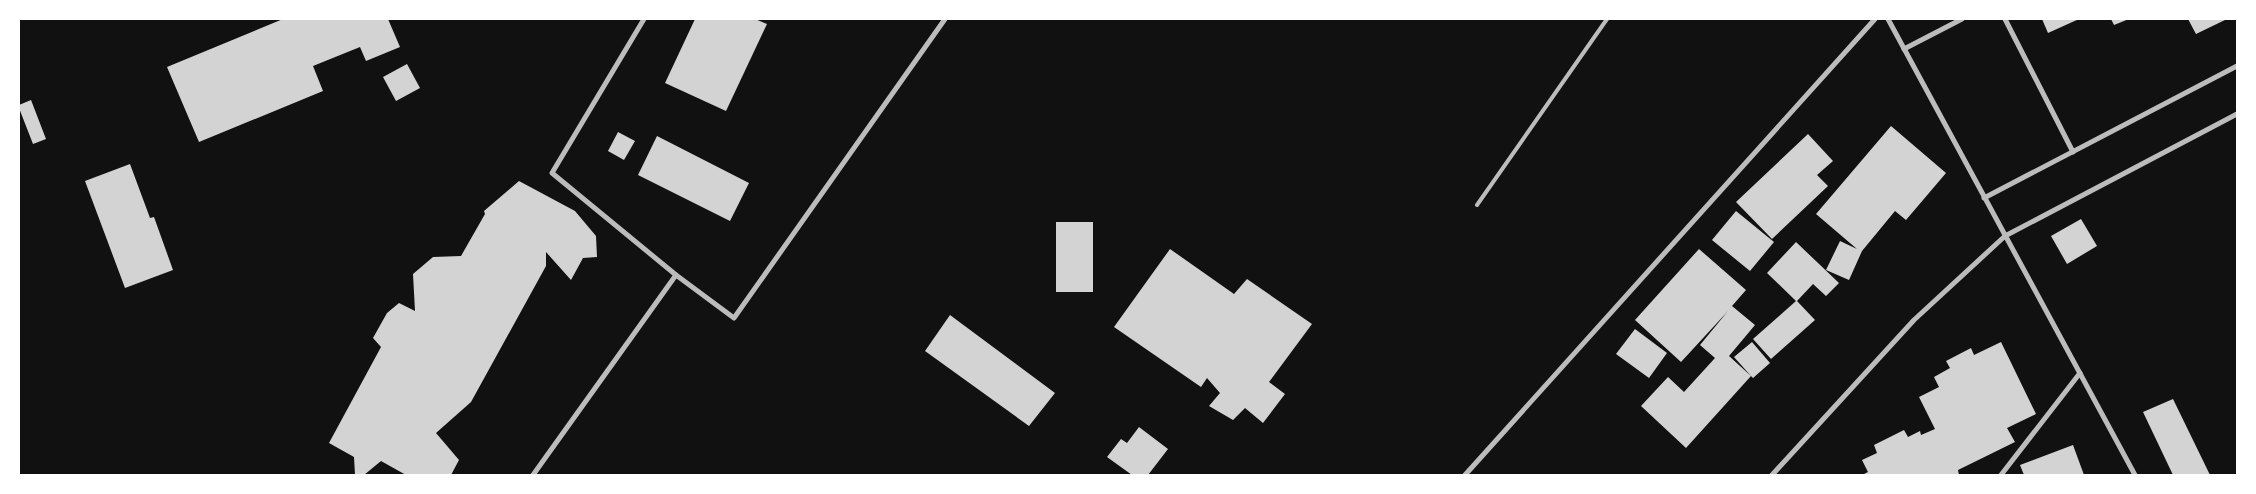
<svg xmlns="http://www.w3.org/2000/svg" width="2256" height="494" font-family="'Alegreya Sans',sans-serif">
	<rect width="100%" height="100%" fill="#111"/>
	<g fill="#d3d3d3">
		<path d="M283 19H388L400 47 366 61 360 47 313 66 323 91 199 142 167 67Z"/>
		<path d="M695 19H755L767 24 726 111 665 83Z"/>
		<path d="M2042 19H2079L2048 33Z"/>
		<path d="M2111 19H2129L2114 25Z"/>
		<path d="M2188 19H2227L2196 34Z"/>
		<path d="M407 64 420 88 396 101 383 77Z"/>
		<path d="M31 100 46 139 33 144 19 108V105Z"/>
		<path d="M1891 126 1946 173 1906 220 1895 211 1862 251 1849 280 1826 270 1840 241 1857 249 1816 214Z"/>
		<path d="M618 132 635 141 624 160 608 151Z"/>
		<path d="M1808 134 1833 161 1817 175 1828 186 1772 239 1736 202Z"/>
		<path d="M657 136 749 183 730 221 638 175Z"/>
		<path d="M130 164 150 218 154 217 173 270 125 288 85 181Z"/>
		<path d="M519 181 575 211 596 236 597 257 583 258 571 280 546 252V266L471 402 436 433 459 460 451 475H406L381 461 364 475H355L354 457 329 443 381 347 373 338 387 313 399 303 415 311 413 274 433 257 461 256 485 214 484 211Z"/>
		<path d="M1736 211 1774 242 1750 271 1712 240Z"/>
		<path d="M2081 219 2097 246 2067 264 2051 236Z"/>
		<rect x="1056" y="222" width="37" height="70"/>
		<path d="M1796 242 1839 283 1826 296 1813 284 1797 301 1815 320 1771 359 1753 339 1796 301 1767 273Z"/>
		<path d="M1170 249 1234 294 1247 279 1312 324 1269 382 1285 394 1263 423 1245 408 1233 420 1209 406 1220 393 1207 378 1201 387 1114 327Z"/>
		<path d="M1699 249 1746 290 1732 306 1755 325 1729 356 1751 376 1734 357 1752 342 1770 363 1753 378 1751 376 1686 448 1641 406 1668 377 1684 392 1715 358 1700 345 1728 311 1681 362 1635 320Z"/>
		<path d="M950 315 1055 393 1029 426 925 351Z"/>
		<path d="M1635 329 1667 353 1649 378 1616 354Z"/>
		<path d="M2001 342 2036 414 2007 428 2015 442 1958 470 1959 475H1862L1868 472 1862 460 1877 453 1874 445 1904 430 1908 437 1920 431 1921 435 1935 429 1919 397 1939 387 1934 377 1950 368 1946 361 1971 348 1974 355Z"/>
		<path d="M2173 399 2210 475H2173L2143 412Z"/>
		<path d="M1139 427 1168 449 1148 475H1132L1107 457 1121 439 1127 443Z"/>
		<path d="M2073 445 2084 475H2024L2020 465Z"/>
	</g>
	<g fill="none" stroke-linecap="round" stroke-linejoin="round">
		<path stroke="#bcbcbc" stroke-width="4" d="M1477 205 1607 19"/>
		<g stroke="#bcbcbc" stroke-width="5">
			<path d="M644 19 552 173 676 275 734 318 945 19"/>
			<path d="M1888 19 2135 475"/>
			<path d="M2005 19 2073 152"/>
			<path d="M1904 49 1962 19"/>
			<path d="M1984 198 2237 66"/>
			<path d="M533 475 676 275"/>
			<path d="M1465 475 1875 19"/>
			<path d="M1772 475 1914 320 2005 236 2237 114"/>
			<path d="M2001 475 2080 373"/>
		</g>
	</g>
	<rect width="2256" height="494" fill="none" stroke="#ffffff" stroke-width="40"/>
</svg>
